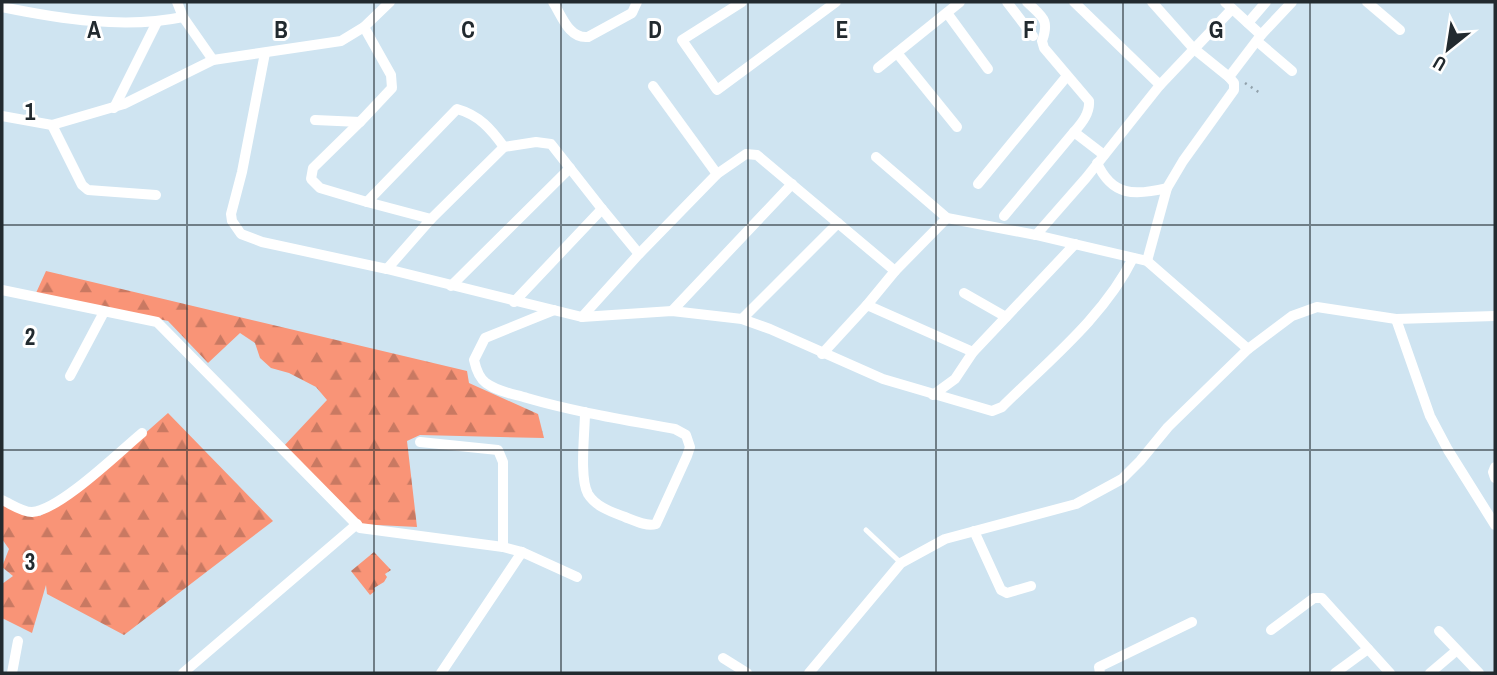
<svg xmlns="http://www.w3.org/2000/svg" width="1497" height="675" font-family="'Archivo Narrow',sans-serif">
	<defs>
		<pattern id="forest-firs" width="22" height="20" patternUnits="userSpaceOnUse" patternTransform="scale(1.75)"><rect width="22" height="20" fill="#f99477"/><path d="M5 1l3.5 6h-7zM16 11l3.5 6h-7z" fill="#c97962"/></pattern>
	</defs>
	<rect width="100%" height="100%" fill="#cfe4f1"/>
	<g fill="url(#forest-firs)">
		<path d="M46 271 467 371 469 383 538 414 544 438 420 435 407 441 417 527 357 524 282 448 327 400 316 387 289 373 271 368 260 358 255 343 240 333 208 363 168 321 36 293Z"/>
		<path d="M168 413 273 521 124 635 47 594 46 585 32 633 2 618V584L13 576 2 567 9 549 2 539V504L40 516 81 490Z"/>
		<path d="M374 552 391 570 385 574 387 577 384 582 374 588 375 591 370 595 351 571Z"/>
	</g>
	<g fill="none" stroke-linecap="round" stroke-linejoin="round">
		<path stroke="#91a1ab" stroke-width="2.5" stroke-dasharray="2 5" stroke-linecap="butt" d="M1245 83 1260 93"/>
		<path stroke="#fff" stroke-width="5" d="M866 530 901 563"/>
		<g stroke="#fff" stroke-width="10">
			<path d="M177 2 183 17 213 60"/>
			<path d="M553 2C562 16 569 39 588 37L632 13 637 2"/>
			<path d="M742 2 682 40 717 90 836 2"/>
			<path d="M1007 2 1033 36"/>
			<path d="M1027 2C1042 17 1050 19 1042 41L1044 48 1089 101C1090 113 1082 123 1074 132L1104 155"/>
			<path d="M1074 2 1160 85 1232 9"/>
			<path d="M1152 2 1193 48 1229 77"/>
			<path d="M1225 2 1261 35 1292 2"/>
			<path d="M1367 2 1400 30"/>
			<path d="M2 7C60 19 125 29 183 17"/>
			<path d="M947 13 988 69"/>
			<path d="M1248 23 1266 2"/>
			<path d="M1258 42 1292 71"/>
			<path d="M265 53 242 172 231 214 232 221 241 234 262 242 387 269 582 317 672 311 742 319 770 329 883 379 992 411 1002 407C1047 362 1104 317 1133 258"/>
			<path d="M897 53 957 127"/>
			<path d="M878 68 960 2"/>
			<path d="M653 86 717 174"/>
			<path d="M114 108 157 22"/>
			<path d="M2 116 52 125 124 104 213 60 341 41 364 27 390 2"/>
			<path d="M315 120 360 122 392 88 391 75 364 27"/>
			<path d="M360 122 313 168 311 179 320 188 367 202"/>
			<path d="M52 125 82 185 88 190 156 195"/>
			<path d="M876 157 947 218 1036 235 1147 261 1248 349"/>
			<path d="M1097 163C1112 196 1134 196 1167 188"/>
			<path d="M978 184 1067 76"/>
			<path d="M1004 216 1074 132"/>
			<path d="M431 219 367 202 457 109C479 115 491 129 504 147"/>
			<path d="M1036 235 1086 178 1160 85"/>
			<path d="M1147 261 1167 188 1183 161 1234 90V83L1229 77 1261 35"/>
			<path d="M387 269 431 219 504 147 536 142 551 144 602 209"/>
			<path d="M895 271 947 218"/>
			<path d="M451 286 570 168"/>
			<path d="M2 290 157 322 360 528 503 547 522 552"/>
			<path d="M964 293 1006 317"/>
			<path d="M514 302 602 209 639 254"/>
			<path d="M554 310 485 338 474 360C476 369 479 378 486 383 498 392 514 394 527 398 575 412 626 420 675 429L686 435 690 447 687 456 656 524C647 527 635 521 625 517 612 512 596 507 588 494 579 478 585 432 585 412"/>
			<path d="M672 311 792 184"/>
			<path d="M582 317 639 254 717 174 746 154 757 155 895 271 867 305"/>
			<path d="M742 319 838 223"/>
			<path d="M1396 319 1430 416 1448 450 1495 525"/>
			<path d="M822 354 867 305 973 352"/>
			<path d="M70 376 104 312"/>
			<path d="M933 395 955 379 973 352 1075 244"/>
			<path d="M420 442 498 450 503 462V547"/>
			<path d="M1495 467 1493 472 1495 478"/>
			<path d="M2 500C11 504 22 512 32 512 60 510 119 452 142 433"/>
			<path d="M974 531 1001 590 1007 593 1031 586"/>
			<path d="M1271 630 1314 598H1322L1390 673"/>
			<path d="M1439 631 1479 673"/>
			<path d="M723 658 747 673"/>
			<path d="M12 673 18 641"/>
			<path d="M183 673 357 524"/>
			<path d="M441 673 522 552 577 577"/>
			<path d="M809 673 901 563 945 539 1076 504 1122 479 1140 461 1168 427 1248 349 1292 316 1317 307 1396 319 1495 316"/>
			<path d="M1100 673 1099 667 1192 622"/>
			<path d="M1335 673 1368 649"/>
			<path d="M1430 673 1456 651"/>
		</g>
	</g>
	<path fill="none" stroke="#222a2f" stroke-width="2" stroke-opacity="0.55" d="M187 2V673M374 2V673M561 2V673M748 2V673M936 2V673M1123 2V673M1310 2V673M2 225H1495M2 450H1495"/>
	<g font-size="23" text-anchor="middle" font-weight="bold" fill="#222a2f" stroke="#fff" stroke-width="6" stroke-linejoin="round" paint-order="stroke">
		<text x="94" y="38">A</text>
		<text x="281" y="38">B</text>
		<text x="468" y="38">C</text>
		<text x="655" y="38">D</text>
		<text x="842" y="38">E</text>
		<text x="1029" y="38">F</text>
		<text x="1216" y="38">G</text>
		<text x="30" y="120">1</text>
		<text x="30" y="345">2</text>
		<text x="30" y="570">3</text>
	</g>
	<rect width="1497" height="675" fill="none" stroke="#222a2f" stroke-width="7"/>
	<g transform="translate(1448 49) rotate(210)" stroke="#ffffff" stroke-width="5" paint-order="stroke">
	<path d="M0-5L12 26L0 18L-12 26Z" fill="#222a2f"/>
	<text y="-10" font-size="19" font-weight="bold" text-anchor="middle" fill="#222a2f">U</text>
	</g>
</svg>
